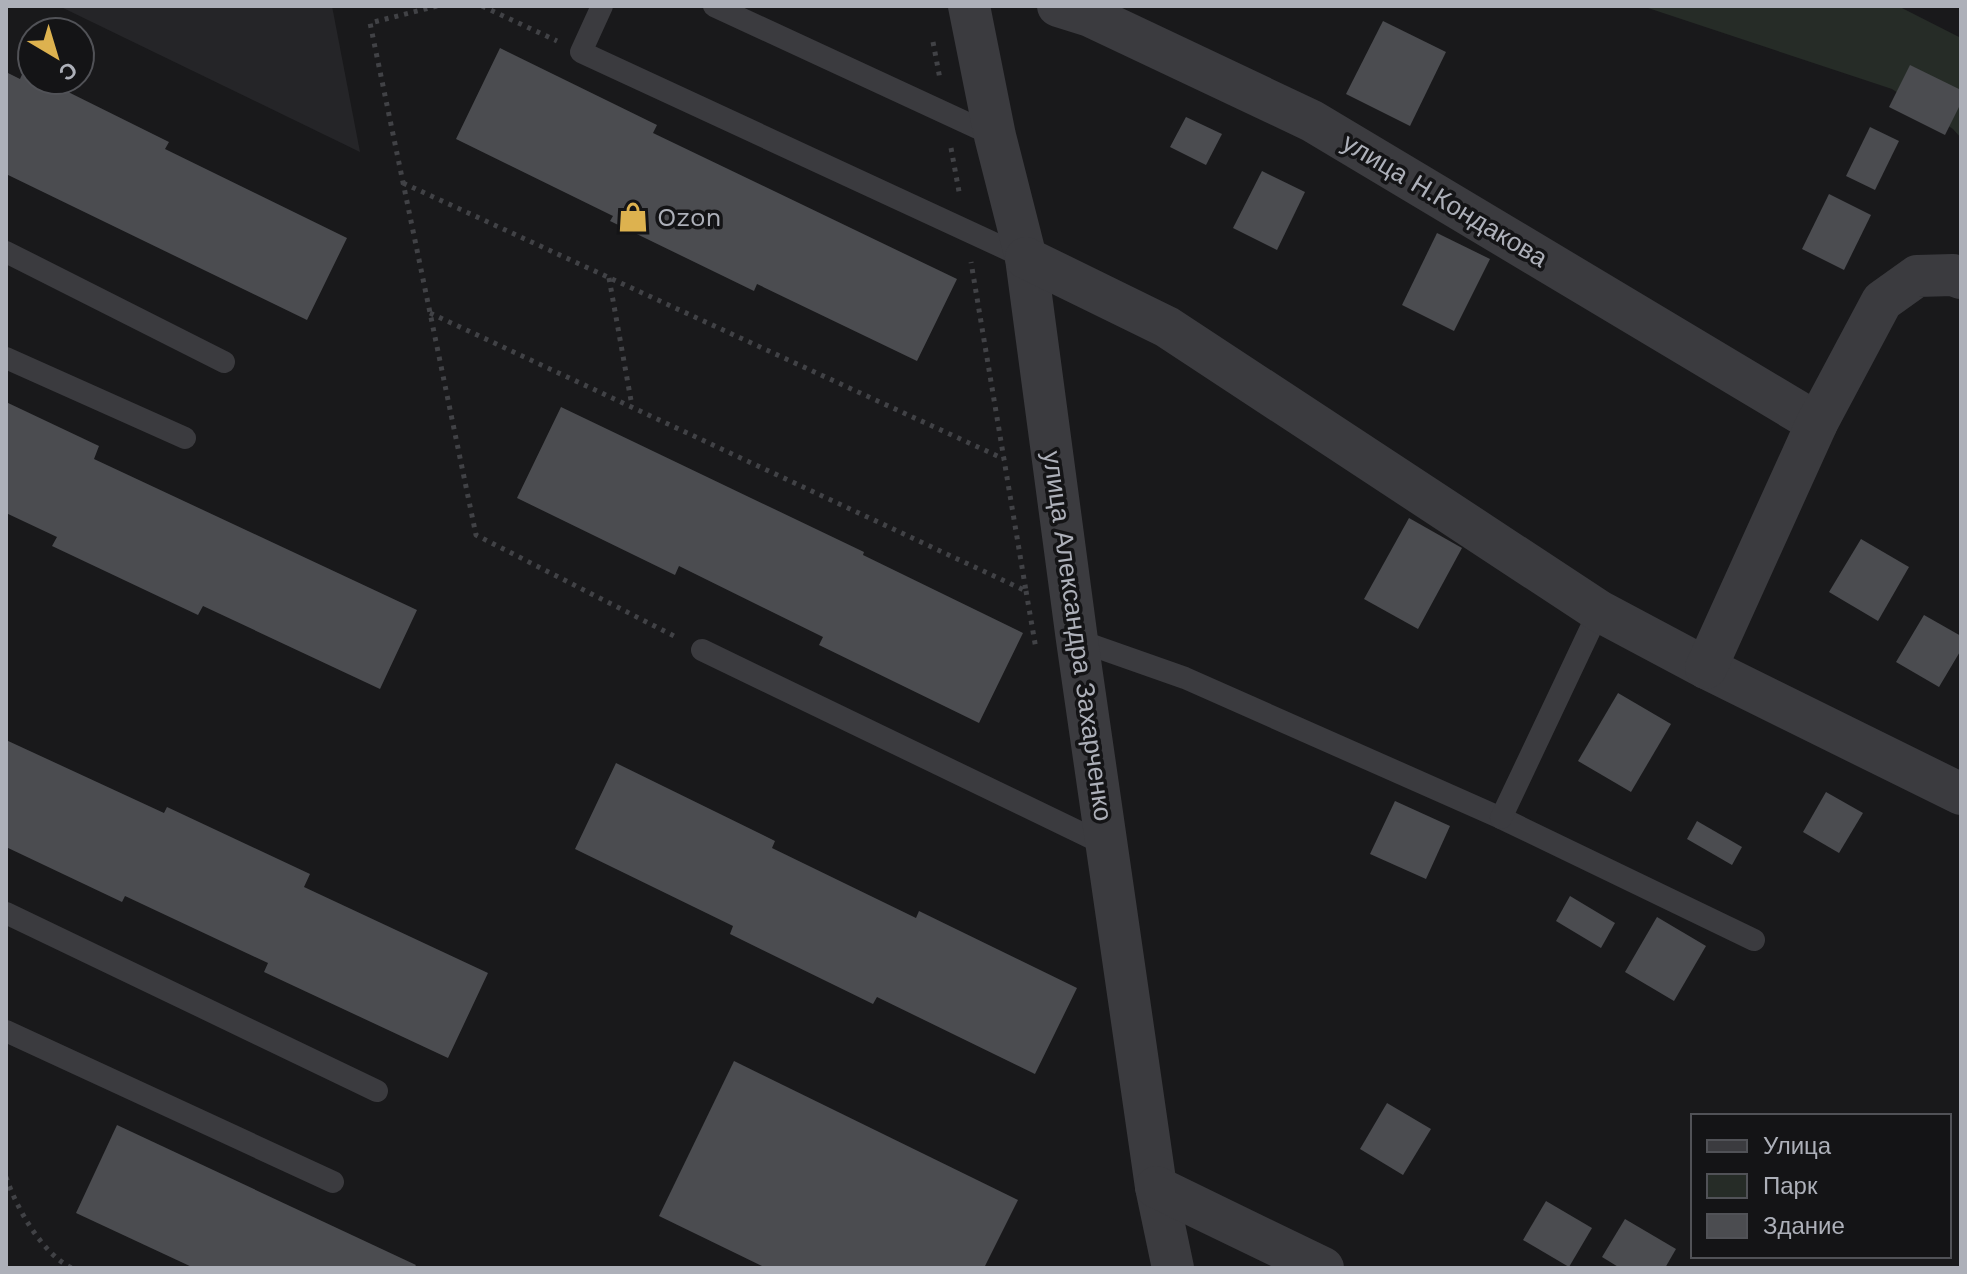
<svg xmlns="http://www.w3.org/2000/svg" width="1967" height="1274" font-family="'Work Sans',sans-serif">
	<rect width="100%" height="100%" fill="#19191b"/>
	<path fill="#252528" d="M59 6H332L360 152Z"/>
	<path fill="#262c27" d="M1642 6H1898L1961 38V138L1953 129 1892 89Z"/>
	<g fill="#4b4c50">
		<path d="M1383 21 1446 52 1410 126 1346 94Z"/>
		<path d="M500 48 657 125 653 133 957 279 917 361 757 284 754 291 610 221 613 216 456 139Z"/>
		<path d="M1910 65 1961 90V103L1945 135 1889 107Z"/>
		<path d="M24 70 32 74V80H44L169 142 165 149 347 238 307 320 6 174V72L20 79Z"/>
		<path d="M1186 117 1222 134 1206 165 1170 147Z"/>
		<path d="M1870 127 1899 141 1875 190 1846 176Z"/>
		<path d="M1262 171 1305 192 1277 250 1233 228Z"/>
		<path d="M1829 194 1871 215 1844 270 1802 249Z"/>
		<path d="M1437 233 1490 259 1454 331 1402 305Z"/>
		<path d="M6 402 99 446 94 459 417 610 380 689 203 606 198 615 52 546 57 537 6 513Z"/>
		<path d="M561 407 864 552 863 555 1023 633 979 723 819 645 823 637 679 566 675 575 517 498Z"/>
		<path d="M1409 518 1462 548 1418 629 1364 599Z"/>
		<path d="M1861 539 1909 567 1878 621 1829 592Z"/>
		<path d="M1924 615 1961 636V650L1939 687 1896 662Z"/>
		<path d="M1618 693 1671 724 1631 792 1578 761Z"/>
		<path d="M6 740 164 813 167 807 310 874 304 887 488 973 448 1058 264 972 268 963 125 896 122 902 6 847Z"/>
		<path d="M616 763 775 841 772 848 916 918 919 911 1077 988 1035 1074 877 997 873 1004 730 934 733 926 575 849Z"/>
		<path d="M1826 792 1863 813 1839 853 1803 832Z"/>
		<path d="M1395 801 1450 826 1426 879 1370 854Z"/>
		<path d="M1697 821 1742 847 1732 865 1687 839Z"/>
		<path d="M1570 896 1615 923 1601 948 1556 921Z"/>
		<path d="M1657 917 1706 946 1674 1001 1625 972Z"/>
		<path d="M734 1061 1018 1200 984 1268H766L659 1216Z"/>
		<path d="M1387 1103 1431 1129 1403 1175 1360 1149Z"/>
		<path d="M117 1125 416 1265 414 1268H194L76 1213Z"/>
		<path d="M1546 1201 1592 1228 1569 1267 1523 1240Z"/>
		<path d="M1625 1219 1676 1249 1665 1268H1620L1602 1257Z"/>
	</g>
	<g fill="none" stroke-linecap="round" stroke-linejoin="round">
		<g stroke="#414246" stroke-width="5" stroke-dasharray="4 6" stroke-linecap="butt">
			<path d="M437 6 370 23 476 535 678 638"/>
			<path d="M482 6 557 41"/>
			<path d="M933 42 940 79"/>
			<path d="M951 148 960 197"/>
			<path d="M403 183 1004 459"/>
			<path d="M609 278 632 406"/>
			<path d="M430 313 1026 591 971 262"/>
			<path d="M1026 591 1036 649"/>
			<path d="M6 1177C16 1207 42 1254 72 1268"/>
		</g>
		<g stroke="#3b3b3f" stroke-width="22">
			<path d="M602 6 581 52 1026 258"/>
			<path d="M714 6 995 136"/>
			<path d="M6 252 224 362"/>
			<path d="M6 358 185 438"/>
			<path d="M1077 640 1185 678 1501 818 1754 940"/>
			<path d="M702 650 1106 845"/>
			<path d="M1501 818 1599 611"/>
			<path d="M6 913 377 1091"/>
			<path d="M6 1031 333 1182"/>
		</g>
		<g stroke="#3b3b3f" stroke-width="42">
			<path d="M969 6 995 136 1026 258 1077 640 1156 1187 1173 1268"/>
			<path d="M1058 6 1090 16 1312 121 1817 423"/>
			<path d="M1026 258 1167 327 1599 611 1706 668 1961 794"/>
			<path d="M1706 668 1817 423 1882 301 1917 276 1953 275 1961 278"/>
			<path d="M1156 1187 1323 1268"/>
		</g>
	</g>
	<defs>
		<g id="shop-bare" transform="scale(2.4)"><path d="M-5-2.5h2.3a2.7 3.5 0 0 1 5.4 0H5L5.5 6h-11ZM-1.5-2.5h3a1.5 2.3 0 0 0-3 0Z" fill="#ddb24f" stroke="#141416" stroke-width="2.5" paint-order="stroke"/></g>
	</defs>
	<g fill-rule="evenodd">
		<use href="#shop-bare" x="633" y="217"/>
	</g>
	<g text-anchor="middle" stroke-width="7" stroke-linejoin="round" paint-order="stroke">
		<g font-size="26" fill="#adb0b9" stroke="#141416">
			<text transform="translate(1445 200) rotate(31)" y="9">улица Н.Кондакова</text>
			<text transform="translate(1078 636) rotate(82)" y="9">улица Александра Захарченко</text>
		</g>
		<g font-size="26" fill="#adb0b9" stroke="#141416" text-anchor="start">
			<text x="657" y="226">Ozon</text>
		</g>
	</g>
	<rect width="1967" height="1274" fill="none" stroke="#adb0b9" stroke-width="16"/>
	<rect x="1691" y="1114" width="260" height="144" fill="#141416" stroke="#515257" stroke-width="2"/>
	<rect x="1707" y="1140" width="40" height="12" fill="#3b3b3f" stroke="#515257" stroke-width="2"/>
	<text x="1763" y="1154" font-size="24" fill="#adb0b9">Улица</text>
	<rect x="1707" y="1174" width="40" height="24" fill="#262c27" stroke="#515257" stroke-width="2"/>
	<text x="1763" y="1194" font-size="24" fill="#adb0b9">Парк</text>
	<rect x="1707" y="1214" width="40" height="24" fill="#4b4c50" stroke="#515257" stroke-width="2"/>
	<text x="1763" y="1234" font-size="24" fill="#adb0b9">Здание</text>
	<g transform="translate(56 56) rotate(142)"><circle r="38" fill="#141416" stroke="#515257" stroke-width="2"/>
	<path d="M0-6L14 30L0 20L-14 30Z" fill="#ddb24f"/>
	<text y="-12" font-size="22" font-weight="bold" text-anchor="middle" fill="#adb0b9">С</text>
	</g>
</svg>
